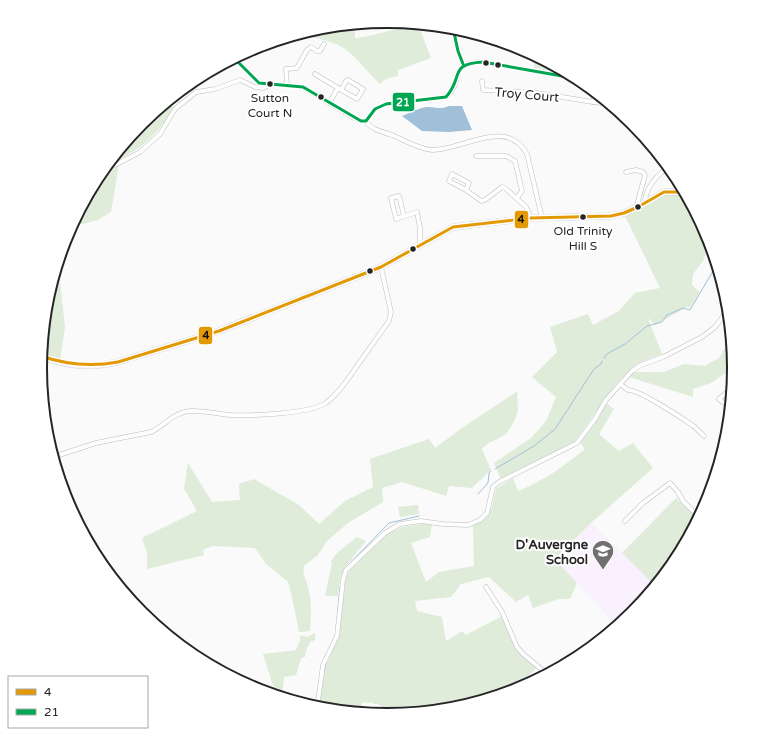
<svg xmlns="http://www.w3.org/2000/svg" width="774" height="736" font-family="'Varela Round',sans-serif">
	<rect width="100%" height="100%" fill="#fafafb"/>
	<path fill="#f9f1fd" d="M591 523 655 586 632 614 617 626 555 559Z"/>
	<g fill="#deecd9">
		<path d="M359 24 355 32V38L365 37 418 24 431 58 398 70V76L386 79 380 84C369 74 360 61 349 52 336 41 316 38 299 34L320 28Z"/>
		<path d="M532 54 572 75 535 69Z"/>
		<path d="M168 101 174 108C157 135 140 152 109 163L142 122Z"/>
		<path d="M119 164 111 212 98 220 71 227 99 175 104 169Z"/>
		<path d="M671 193 687 197 708 235 710 244 703 261 693 274 692 285 700 292 690 308 687 307 655 325 648 318 662 354 639 363 629 370 616 384 575 441 501 480 494 463 531 438 546 421 556 397 532 377 557 352 550 327 588 314 593 325 619 311 635 293 660 288 625 216 664 194Z"/>
		<path d="M58 264 65 327 60 361 41 354 47 300Z"/>
		<path d="M731 338 734 367 711 383 693 389V397L629 377 635 372H664L684 364 705 366 719 358Z"/>
		<path d="M518 391C516 398 518 403 518 410 517 417 510 431 504 435 497 440 487 442 482 449L491 470 472 488 449 486 446 496 402 482 382 488 383 502 348 523 327 541 318 555 304 566C302 574 306 579 308 587 312 603 311 616 310 631L299 632 292 597 288 582 266 564 255 548 212 546 203 550 204 555 147 569V553L142 538 197 511 184 489 188 463 212 502 240 500 239 484 254 479 299 505 319 524 345 501 373 487 370 459 429 439 435 448 469 423Z"/>
		<path d="M606 403 614 409 599 434 619 451 633 443 653 468 591 523 555 559 577 583 570 599H559L533 608 528 595 516 602 489 577 461 584 451 597 415 601 417 611 442 617 446 641 462 631 466 635 502 616 515 646 537 667 515 690 454 708 392 714 378 704H374L371 702 368 703 364 702 362 703 359 712 319 708 320 693 326 666 339 636 345 581 349 571 385 535 402 527 421 524H432L430 537 411 543 426 582 439 572 474 566 473 526C493 516 491 509 496 489L513 478 518 491C544 481 564 466 585 449L580 443 591 428Z"/>
		<path d="M676 498 698 519 675 561 655 586 622 553Z"/>
		<path d="M418 505 419 514 400 517 398 507Z"/>
		<path d="M357 537 366 541 345 567 340 579 338 596H325L332 563 331 561 337 553Z"/>
		<path d="M315 633V640L310 642 306 651 305 657 301 658 296 675 284 677 282 697 276 695 263 654 296 650 300 640V635L307 637Z"/>
	</g>
	<path fill="#a0c0da" d="M449 106H462L472 130 449 132 422 131 402 116C410 113 418 108 427 107 437 107 439 110 449 106Z"/>
	<g fill="none" stroke-linecap="round" stroke-linejoin="round">
		<g stroke="#a0c0da" stroke-width="1">
			<path d="M604 358 607 354 625 344 647 326 662 322 667 315 683 308 690 310 713 271 716 262"/>
			<path d="M495 469 534 446 555 429 594 369 601 364 602 361"/>
			<path d="M478 494 488 483 489 473 491 471"/>
			<path d="M346 567 389 523 419 516"/>
			<path d="M338 610 340 588"/>
			<path d="M324 672 326 663"/>
		</g>
		<g stroke="#bcbcbd" stroke-width="5">
			<g id="street">
				<path d="M453 28 458 51 463 64"/>
				<path d="M234 58 259 83 263 84 287 85 303 87 354 118 361 121H366L375 109 386 104 446 97C466 81 446 61 483 62L579 79"/>
				<path d="M315 74 338 88"/>
				<path d="M482 81 483 90 537 93 593 102 595 92"/>
				<path d="M287 85 286 69 297 68 307 50 311 47 317 51H320L324 44"/>
				<path d="M593 102 609 104"/>
				<path d="M329 103 338 88 357 99 363 89 348 80 346 81 341 90"/>
				<path d="M366 121C370 129 383 132 392 135 404 140 418 149 432 150 461 151 507 116 527 154L542 218"/>
				<path d="M476 156H506L515 161 522 191 517 198"/>
				<path d="M105 167 117 164 140 152 160 134 175 109 196 92 215 89 240 80 255 87 263 88 269 85"/>
				<path d="M626 172 636 170 643 172 645 175 638 201V207"/>
				<path d="M466 190 469 183 452 174 449 181 466 190 481 201 485 200 502 187 505 188 526 207 531 218"/>
				<path d="M645 203C644 192 658 170 670 169"/>
				<path d="M404 216 399 196 391 198 396 219 417 212 420 228V245"/>
				<path d="M620 384 628 390C638 389 682 418 692 425 696 428 700 432 704 436"/>
				<path d="M730 408 719 399 726 393 732 391"/>
				<path d="M53 457 96 443 151 432C164 426 174 412 190 411 203 410 217 414 230 415 251 416 309 414 326 403 339 393 348 379 357 366 368 351 378 336 389 321L391 312 381 267"/>
				<path d="M625 521 643 503 670 483 678 492 683 501 699 517"/>
				<path d="M486 587 502 612 517 647 523 654 547 674"/>
				<path d="M317 708 323 665 337 636 343 580 346 570 385 533 400 524 421 521 442 524 468 525 480 520 487 513 493 487 499 482 577 443 595 419 606 400 632 371 641 365 663 357 702 337 715 327 728 310"/>
			</g>
		</g>
		<g stroke="#d6d6d6" stroke-width="7">
			<path id="primary" d="M41 356C70 367 89 368 118 362L219 331 381 267 453 227 531 218 611 216 624 213 638 207 664 192H679L686 194"/>
		</g>
		<use href="#street" stroke="#fefefe" stroke-width="4"/>
		<use href="#primary" stroke="#f8f3f3" stroke-width="6"/>
		<g stroke="#fff" stroke-width="6">
			<path id="bus-1" d="M41 356C67 365 91 367 118 362L219 331 381 267 453 227 531 218 611 216 624 213 638 207 664 192H679L685 194"/>
		</g>
		<g stroke="#fff" stroke-width="6">
			<g id="bus-2">
				<path d="M453 28 458 51 463 64"/>
				<path d="M234 58 259 83 303 87 361 121H366L375 109 386 104 446 97C464 77 448 64 483 62L579 79"/>
			</g>
		</g>
		<use href="#bus-1" stroke="#e29904" stroke-width="3"/>
		<use href="#bus-2" stroke="#00a651" stroke-width="3"/>
	</g>
	<defs>
		<g id="school-pin" transform="scale(1.15)"><path d="M0 17L-7.5 6A9.5 9.5 0 1 1 7.5 6Z" fill="#707071" stroke="#fff"/><path d="M0-5L7-2L0 1L-7-2ZM-4 1L0 2.5L4 1V4Q0 6-4 4Z" fill="#fff"/></g>
	</defs>
	<g fill-rule="evenodd">
		<use href="#school-pin" x="603" y="551"/>
	</g>
	<g fill="#252526" stroke="#fff" stroke-width="1.5">
		<circle cx="486" cy="63" r="3.5"/>
		<circle cx="498" cy="65" r="3.5"/>
		<circle cx="270" cy="84" r="3.5"/>
		<circle cx="321" cy="97" r="3.5"/>
		<circle cx="638" cy="207" r="3.5"/>
		<circle cx="583" cy="217" r="3.5"/>
		<circle cx="413" cy="249" r="3.5"/>
		<circle cx="370" cy="271" r="3.5"/>
	</g>
	<g text-anchor="middle" stroke-width="4" stroke-linejoin="round" paint-order="stroke">
		<g font-size="12" fill="#252526" stroke="#fff">
			<text x="270" y="102">Sutton<tspan x="270" dy="15">Court N</tspan></text>
			<text x="583" y="235">Old Trinity<tspan x="583" dy="15">Hill S</tspan></text>
		</g>
		<g font-size="13" fill="#252526" stroke="#fff">
			<text transform="translate(527 94) rotate(5)" y="5">Troy Court</text>
		</g>
		<g font-size="13" font-weight="bold" fill="#252526" stroke="#fff" text-anchor="end">
			<text x="588" y="549">D'Auvergne<tspan x="588" dy="15">School</tspan></text>
		</g>
	</g>
	<path d="M0 0H774V736H0ZM47 368a340 340 0 1 1 680 0a340 340 0 1 1-680 0Z" fill="#fff" fill-rule="evenodd"/>
	<path fill="none" stroke="#252526" stroke-width="2" d="M47 368a340 340 0 1 1 680 0a340 340 0 1 1-680 0Z"/>
	<g stroke="#fff" stroke-width="1.5">
		<rect x="392" y="92" width="23" height="20" rx="4" fill="#00a651"/>
		<rect x="514" y="210" width="15" height="19" rx="4" fill="#e29904"/>
		<rect x="198" y="326" width="15" height="19" rx="4" fill="#e29904"/>
	</g>
	<g font-size="11" text-anchor="middle" font-weight="bold" fill="#fff">
		<text x="403" y="106">21</text>
	</g>
	<g font-size="11" text-anchor="middle" font-weight="bold" fill="#111">
		<text x="521" y="223">4</text>
		<text x="206" y="339">4</text>
	</g>
	<rect x="8" y="676" width="140" height="52" fill="#ffffff" stroke="#a8a8a8"/>
	<rect x="16" y="689" width="20" height="6" fill="#e29904" stroke="#a8a8a8"/>
	<text x="44" y="696" font-size="12" fill="#252526">4</text>
	<rect x="16" y="709" width="20" height="6" fill="#00a651" stroke="#a8a8a8"/>
	<text x="44" y="716" font-size="12" fill="#252526">21</text>
</svg>
